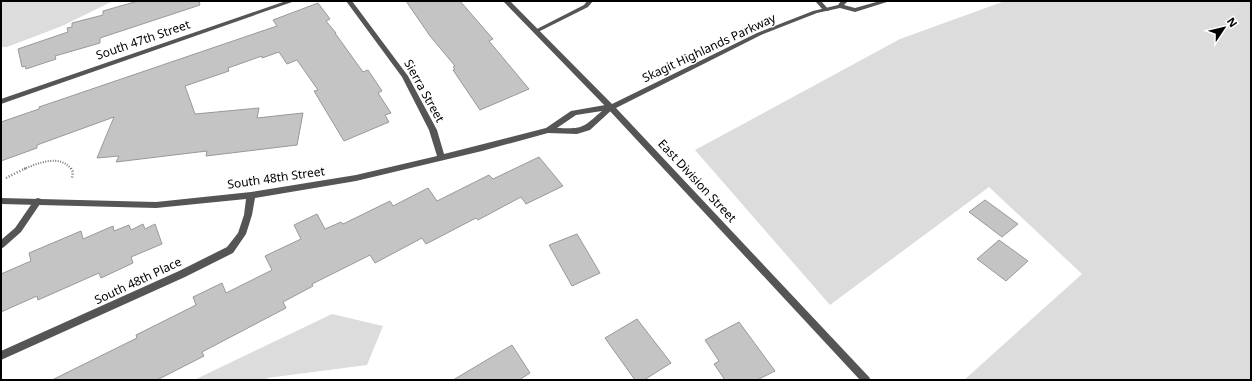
<svg xmlns="http://www.w3.org/2000/svg" width="1252" height="381" font-family="'Noto Sans',sans-serif">
	<rect width="100%" height="100%" fill="#fff"/>
	<g fill="#dcdcdc">
		<path d="M1 1H113L62 26 7 47H1Z"/>
		<path d="M1005 1H1251V380H964L1082 274 989 187 830 305 695 150 900 39Z"/>
		<path d="M332 314 383 326 367 365 267 378 268 380H194Z"/>
	</g>
	<g fill="#c4c4c4" stroke="#999">
		<path d="M138 1H199L200 5 100 38V43L55 56 56 59 26 69 25 66 22 67 18 49 68 32 67 28 72 27V23L103 15V11Z"/>
		<path d="M406 1H460L493 39 489 41 529 89 480 110 453 70 455 69 453 67 455 66 430 36Z"/>
		<path d="M318 3 330 19 326 21 336 33H335L363 72 368 70 382 91 378 93 391 113 385 115 389 122 344 141 314 91 318 90 297 60 287 64 279 52 262 58V56L228 68 229 71 185 86 195 114 259 108 257 118 303 113 297 145 206 156 207 151 116 162 119 156 97 158 114 117 37 145V148L1 161V122L39 109V107L277 26 273 20Z"/>
		<path d="M539 157 563 186 526 204 521 197 478 220 476 218 426 244 422 238 375 263 370 255 312 284 313 286 283 302 286 308 202 352 204 356 157 380H52L137 338 136 335 196 305 193 297 222 283 226 293 272 270 265 256 301 239 294 225 317 214 325 229 341 222 343 224 390 201 393 206 428 188 437 201 489 175 493 179Z"/>
		<path d="M985 200 1018 224 1002 237 969 212Z"/>
		<path d="M143 224 145 229 155 224 162 244 131 257 133 263 101 278 99 273 38 300 37 296 1 312V274L31 261 29 253 81 231 83 239 113 226 114 231 129 225 131 230Z"/>
		<path d="M577 234 600 273 572 286 549 245Z"/>
		<path d="M999 240 1028 261 1006 281 977 259Z"/>
		<path d="M637 319 671 363 644 380H635L605 338Z"/>
		<path d="M739 322 775 371 757 380H725L714 364 719 361 705 340Z"/>
		<path d="M512 345 530 373 519 380H453Z"/>
	</g>
	<g fill="none" stroke-linecap="round" stroke-linejoin="round">
		<path stroke="#777" stroke-width="2" stroke-dasharray="1 1.5" stroke-linecap="butt" d="M24 169C38 163 60 154 71 169"/>
		<g stroke="#777" stroke-width="2.5" stroke-dasharray="1 2" stroke-linecap="butt">
			<path d="M71 168 73 172 72 178"/>
			<path d="M6 178 26 168"/>
		</g>
		<g fill="#555" fill-rule="evenodd">
			<path d="M587 1H593L588 7 538 32H534L533 31 584 5Z"/>
			<path d="M38 198 41 199 42 201 21 232 4 247 1 249V240L15 228 35 199Z"/>
		</g>
		<g fill="#555" fill-rule="evenodd">
			<path d="M286 1H295L1 104V99Z"/>
			<path d="M346 1H352L408 76 437 130 444 154 546 128 571 111 611 104 615 107 590 130 577 134 548 133 482 151 356 181 255 198 252 215 246 234 233 253 185 277 1 360V351L179 271 227 247 238 233 244 215 246 199 156 208 1 204V198L156 202 251 192 356 175 437 156 429 130 402 77ZM602 111C582 128 584 129 557 128L576 115Z"/>
			<path d="M815 1H821L829 10 828 11H824Z"/>
		</g>
		<path fill="#555" fill-rule="evenodd" d="M503 1H510L612 104 757 33 813 11 838 5 841 1H848L844 5 855 8 880 1H890L855 12 840 8 817 13 761 35 616 108 869 377 871 380H860L608 109Z"/>
	</g>
	<g text-anchor="middle" stroke-width="3" stroke-linejoin="round" paint-order="stroke">
		<g font-size="12" fill="#000" stroke="#fff">
			<text transform="translate(143 40) rotate(-19)" y="4">South 47th Street</text>
			<text transform="translate(709 48) rotate(-25)" y="4">Skagit Highlands Parkway</text>
			<text transform="translate(424 91) rotate(61)" y="4">Sierra Street</text>
			<text transform="translate(276 178) rotate(-8)" y="4">South 48th Street</text>
			<text transform="translate(697 181) rotate(47)" y="4">East Division Street</text>
			<text transform="translate(138 281) rotate(-25)" y="4">South 48th Place</text>
		</g>
	</g>
	<rect width="1252" height="381" fill="none" stroke="#000000" stroke-width="4"/>
	<g transform="translate(1224 28) rotate(55)" stroke="#ffffff" stroke-width="3" paint-order="stroke">
	<path d="M0-3L7 15L0 10L-7 15Z" fill="#000000"/>
	<text y="-6" font-size="11" font-weight="bold" text-anchor="middle" fill="#000000">N</text>
	</g>
</svg>
